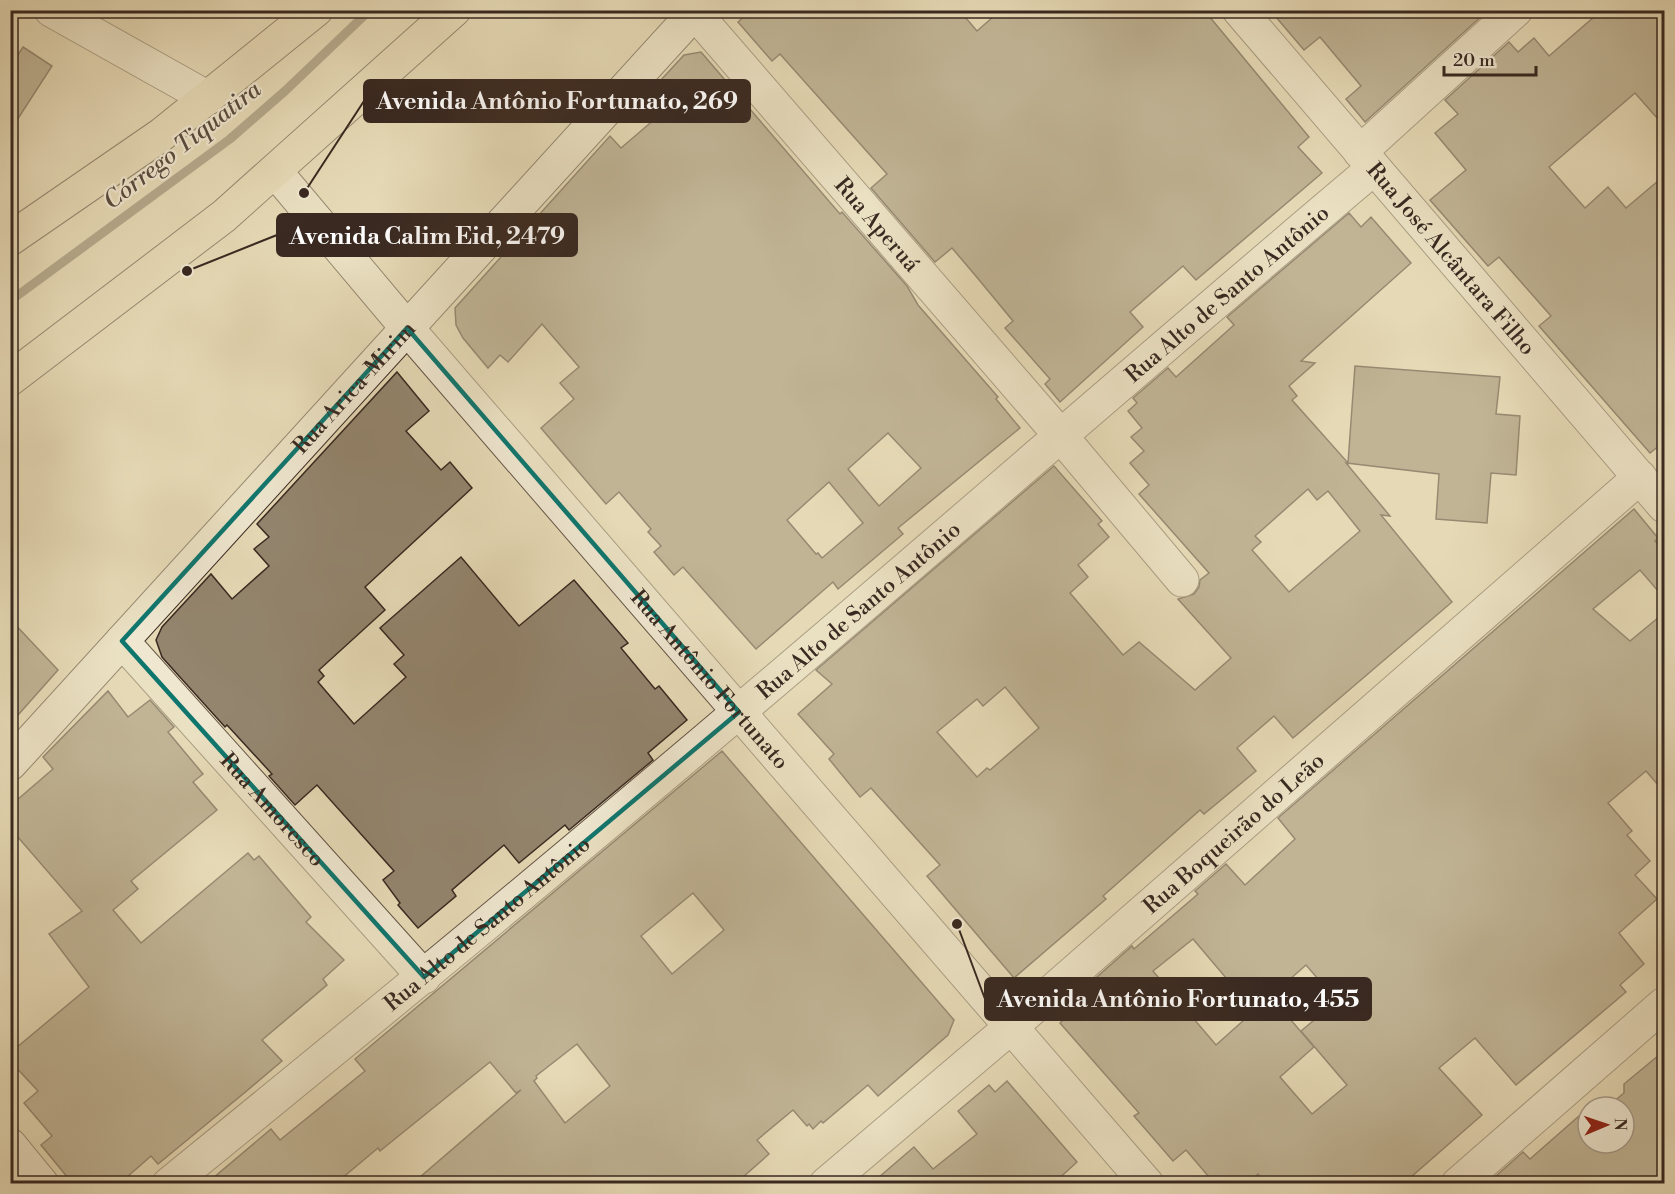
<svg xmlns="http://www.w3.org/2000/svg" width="1675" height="1194" font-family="'Libre Bodoni',serif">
	<rect width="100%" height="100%" fill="#e6dab6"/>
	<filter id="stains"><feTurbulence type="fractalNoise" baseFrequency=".00333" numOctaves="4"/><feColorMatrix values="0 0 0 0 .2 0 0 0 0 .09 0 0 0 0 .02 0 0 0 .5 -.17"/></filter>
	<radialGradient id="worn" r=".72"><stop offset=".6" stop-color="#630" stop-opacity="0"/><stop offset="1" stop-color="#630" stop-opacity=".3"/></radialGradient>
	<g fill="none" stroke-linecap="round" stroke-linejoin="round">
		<path stroke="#7d6f5c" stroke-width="9" d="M10 301 230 139 285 91 370 10"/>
	</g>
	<g fill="#93856e" stroke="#392921" stroke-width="1.5" fill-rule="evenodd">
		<path d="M751 10H959L977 31 1001 10H1204L1309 137 1298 147 1322 173 1196 280 1183 266 1130 312 1143 327 1060 402 1045 384 1050 379 1005 328 1013 321 975 275 952 248 935 262 871 188 887 174 780 54 772 61 738 22Z"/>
		<path d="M1270 10H1483L1485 13 1365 122 1346 99 1361 86 1320 37 1304 50Z"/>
		<path d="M1602 10H1665V127L1635 93 1549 167 1585 208 1608 187 1626 208 1665 175V441L1650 453 1539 326 1551 316 1499 257 1488 266 1430 200 1466 170 1435 133 1458 114 1445 100 1509 42 1518 52 1534 38 1549 56Z"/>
		<path d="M23 47 52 66 10 131V67Z"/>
		<path d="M701 52 840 214 842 212 907 286 918 305 998 397 996 399 1020 428 898 528 903 534 838 589 833 582 756 649 683 567 674 575 654 552 661 546 648 532 651 529 619 492 606 504 541 428 574 399 560 383 579 367 542 324 508 362 500 355 488 368 463 338 456 325 455 308 610 136 621 148 677 100 660 81 684 55ZM888 433 921 468 879 506 848 469ZM829 482 863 523 822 558 818 553 816 554 787 520Z"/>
		<path d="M1349 213 1361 227 1371 217 1411 263 1301 361 1315 363 1289 386 1297 396 1292 400 1348 463 1355 366 1500 377 1496 414 1520 416 1516 475 1491 473 1487 523 1436 519 1439 474 1346 463 1390 516 1381 515 1452 602 1293 738 1274 716 1237 748 1256 771 1204 814 1200 810 1103 896 1106 899 1014 978 927 876 940 865 871 788 860 797 829 759 834 754 798 714 832 684 816 670 1054 466 1102 521 1098 524 1109 537 1078 565 1088 577 1070 593 1123 655 1139 642 1195 690 1231 658 1178 599 1194 594 1199 587 1200 580 1209 573 1139 494 1149 485 1130 463 1144 451 1131 437 1142 428 1128 411 1137 403 1133 398 1168 368 1176 377 1234 325 1227 317ZM1308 489 1317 500 1328 491 1360 531 1289 592 1252 550 1261 542 1255 536ZM1005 687 1039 728 990 770 987 768 977 777 937 732 977 699 983 706Z"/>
		<path d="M397 372 429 411 406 431 441 470 450 462 472 488 365 587 385 610 319 670 324 676 318 682 354 724 406 677 394 664 404 655 380 628 461 557 519 626 574 580 628 643 621 648 655 689 659 686 687 720 648 753 653 760 569 830 565 825 519 863 504 845 452 890 456 896 418 928 398 905 400 903 383 880 394 871 317 785 295 805 269 776 272 774 227 725 225 727 179 676 162 657 156 640 162 627 211 574 232 599 269 566 254 549 269 537 257 524Z"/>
		<path d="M1634 509 1658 538 1655 541 1665 552V599L1640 570 1593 609 1630 641 1665 612V793L1646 771 1608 803 1632 831 1627 835 1650 861 1635 875 1657 899 1619 933 1644 964 1620 985 1626 992 1516 1085 1475 1038 1439 1068 1482 1115 1403 1184H1267L1258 1174 1247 1184H1215L1186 1150 1173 1161 1134 1116 1139 1113 1060 1023 1095 991 1089 984 1132 946 1134 949 1198 894 1195 891 1226 864 1245 885 1295 839 1278 818ZM1193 939 1254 1011 1306 965 1337 1001 1301 1031 1347 1085 1312 1114 1280 1077 1314 1047 1273 999 1253 1012 1216 1045 1153 971Z"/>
		<path d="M10 619 58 670 10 724Z"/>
		<path d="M108 691 128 717 150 700 174 727 168 732 203 774 193 782 217 810 131 881 138 889 113 910 141 943 248 853 254 860 259 856 311 917 306 922 344 960 323 979 327 985 262 1040 282 1061 243 1094 158 1164 151 1156 119 1184H73L41 1145 52 1136 24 1103 38 1091 10 1061V1053L89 987 49 934 82 911 10 828V806L53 769 43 757Z"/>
		<path d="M722 751 954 1020 948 1035 878 1096 868 1085 823 1123 821 1121 813 1129 809 1124 807 1126 793 1110 757 1140 769 1154 735 1184H412L521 1090 516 1093 490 1062 380 1151 378 1148 335 1184H206L271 1129 280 1140 365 1071 355 1059ZM693 893 724 930 672 974 641 936ZM577 1044 610 1086 565 1123 534 1081 537 1078 536 1076Z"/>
		<path d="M1665 1050V1184H1487L1523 1152 1530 1159 1579 1116 1587 1125 1588 1124V1143H1624V1107H1607L1624 1093V1084Z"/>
		<path d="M1007 1081 1077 1162 1053 1184H871L914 1147 933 1169 977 1134 958 1111 989 1085 995 1092Z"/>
	</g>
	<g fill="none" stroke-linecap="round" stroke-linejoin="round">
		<g stroke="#645546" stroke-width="35">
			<g id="street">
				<path d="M51 10 208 98"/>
				<path id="s1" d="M1239 10 1664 506"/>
				<path id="s2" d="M695 13 1060 435 1182 580"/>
				<path d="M1360 152 1516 10"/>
				<path id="s3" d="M407 328 1147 1184"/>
				<path id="s4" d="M122 641 424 977"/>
				<path id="s5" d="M169 1184C360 1029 549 873 736 714 950 533 1160 348 1374 168"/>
				<path id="s6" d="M826 1184 1011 1027 1640 477"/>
				<path d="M1458 1184 1664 1004"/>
			</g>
		</g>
		<g stroke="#392921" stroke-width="35">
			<g id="secondary">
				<path d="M275 171 407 328"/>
				<path id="s7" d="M10 764 697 10"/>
				<path d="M10 1145 42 1184"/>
			</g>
		</g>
		<g stroke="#392921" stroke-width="35">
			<g id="primary">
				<path d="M10 239 161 135 316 10"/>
				<path d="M10 379 224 216 454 10"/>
			</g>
		</g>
		<use href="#street" stroke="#efe7d0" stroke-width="33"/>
		<use href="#secondary" stroke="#efe7d0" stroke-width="33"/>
		<use href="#primary" stroke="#e6dab6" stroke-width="33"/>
	</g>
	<path d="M0 0H1675V1194H0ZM407 328 739 712 424 977 122 641Z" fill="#e6dab6" fill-opacity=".55" fill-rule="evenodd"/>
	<path fill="none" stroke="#0f766e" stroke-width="4.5" stroke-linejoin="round" d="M407 328 739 712 424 977 122 641Z"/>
	<g text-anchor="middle" stroke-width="4.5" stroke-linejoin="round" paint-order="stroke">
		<g font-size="22" fill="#392921" stroke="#efe7d0">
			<text dy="8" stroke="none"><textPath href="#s2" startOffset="279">Rua Aperuá</textPath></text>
			<text dy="8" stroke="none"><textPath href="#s1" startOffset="327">Rua José Alcântara Filho</textPath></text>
			<text dy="8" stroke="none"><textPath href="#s5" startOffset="1383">Rua Alto de Santo Antônio</textPath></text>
			<text dy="8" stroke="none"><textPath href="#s7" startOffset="510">Rua Arica-Mirim</textPath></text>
			<text dy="8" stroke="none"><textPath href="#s5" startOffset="897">Rua Alto de Santo Antônio</textPath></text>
			<text dy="8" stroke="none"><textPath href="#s3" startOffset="464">Rua Antônio Fortunato</textPath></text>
			<text dy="8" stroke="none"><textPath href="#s4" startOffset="226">Rua Amoresco</textPath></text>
			<text dy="8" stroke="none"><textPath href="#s6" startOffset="538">Rua Boqueirão do Leão</textPath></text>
			<text dy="8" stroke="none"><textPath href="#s5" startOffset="411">Rua Alto de Santo Antônio</textPath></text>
		</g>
		<g font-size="24" font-style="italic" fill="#5b4c3e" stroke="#efe7d0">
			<text transform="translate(182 145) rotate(-38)" y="8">Córrego Tiquatira</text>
		</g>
	</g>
	<path fill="none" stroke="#392921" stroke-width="2" d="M304 193L364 101M187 271L277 235M957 924L985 999"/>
	<g fill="#392921" stroke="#efe7d0" stroke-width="2">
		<circle cx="304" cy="193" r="6"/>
		<circle cx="187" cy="271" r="6"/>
		<circle cx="957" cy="924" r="6"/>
	</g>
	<g fill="#392921" stroke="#392921" stroke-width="2">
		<rect x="364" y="80" width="386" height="42" rx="6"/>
		<rect x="277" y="214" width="300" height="42" rx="6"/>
		<rect x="985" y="978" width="386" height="42" rx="6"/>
	</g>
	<g font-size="24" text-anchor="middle" font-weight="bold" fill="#fff">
		<text x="557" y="109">Avenida Antônio Fortunato, 269</text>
		<text x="427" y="244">Avenida Calim Eid, 2479</text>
		<text x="1178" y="1007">Avenida Antônio Fortunato, 455</text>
	</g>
	<rect width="1675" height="1194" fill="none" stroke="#e6dab6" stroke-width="36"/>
	<rect x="12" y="12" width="1651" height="1170" fill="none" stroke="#392921" stroke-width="3"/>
	<rect x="18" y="18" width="1639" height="1158" fill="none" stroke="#392921" stroke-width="1.5"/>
	<g transform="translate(1606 1125) rotate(88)"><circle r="28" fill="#efe7d0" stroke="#a69b8a" stroke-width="1.5"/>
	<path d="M0-4.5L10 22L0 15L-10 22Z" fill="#8f2418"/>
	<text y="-9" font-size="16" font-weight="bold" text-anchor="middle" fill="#392921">N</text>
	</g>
	<path d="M1444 66v9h92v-9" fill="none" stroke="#392921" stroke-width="3"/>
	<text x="1453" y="66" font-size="18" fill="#392921" stroke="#efe7d0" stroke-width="4.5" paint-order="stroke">20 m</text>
	<rect width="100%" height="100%" filter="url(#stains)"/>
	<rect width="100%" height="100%" fill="url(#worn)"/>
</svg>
